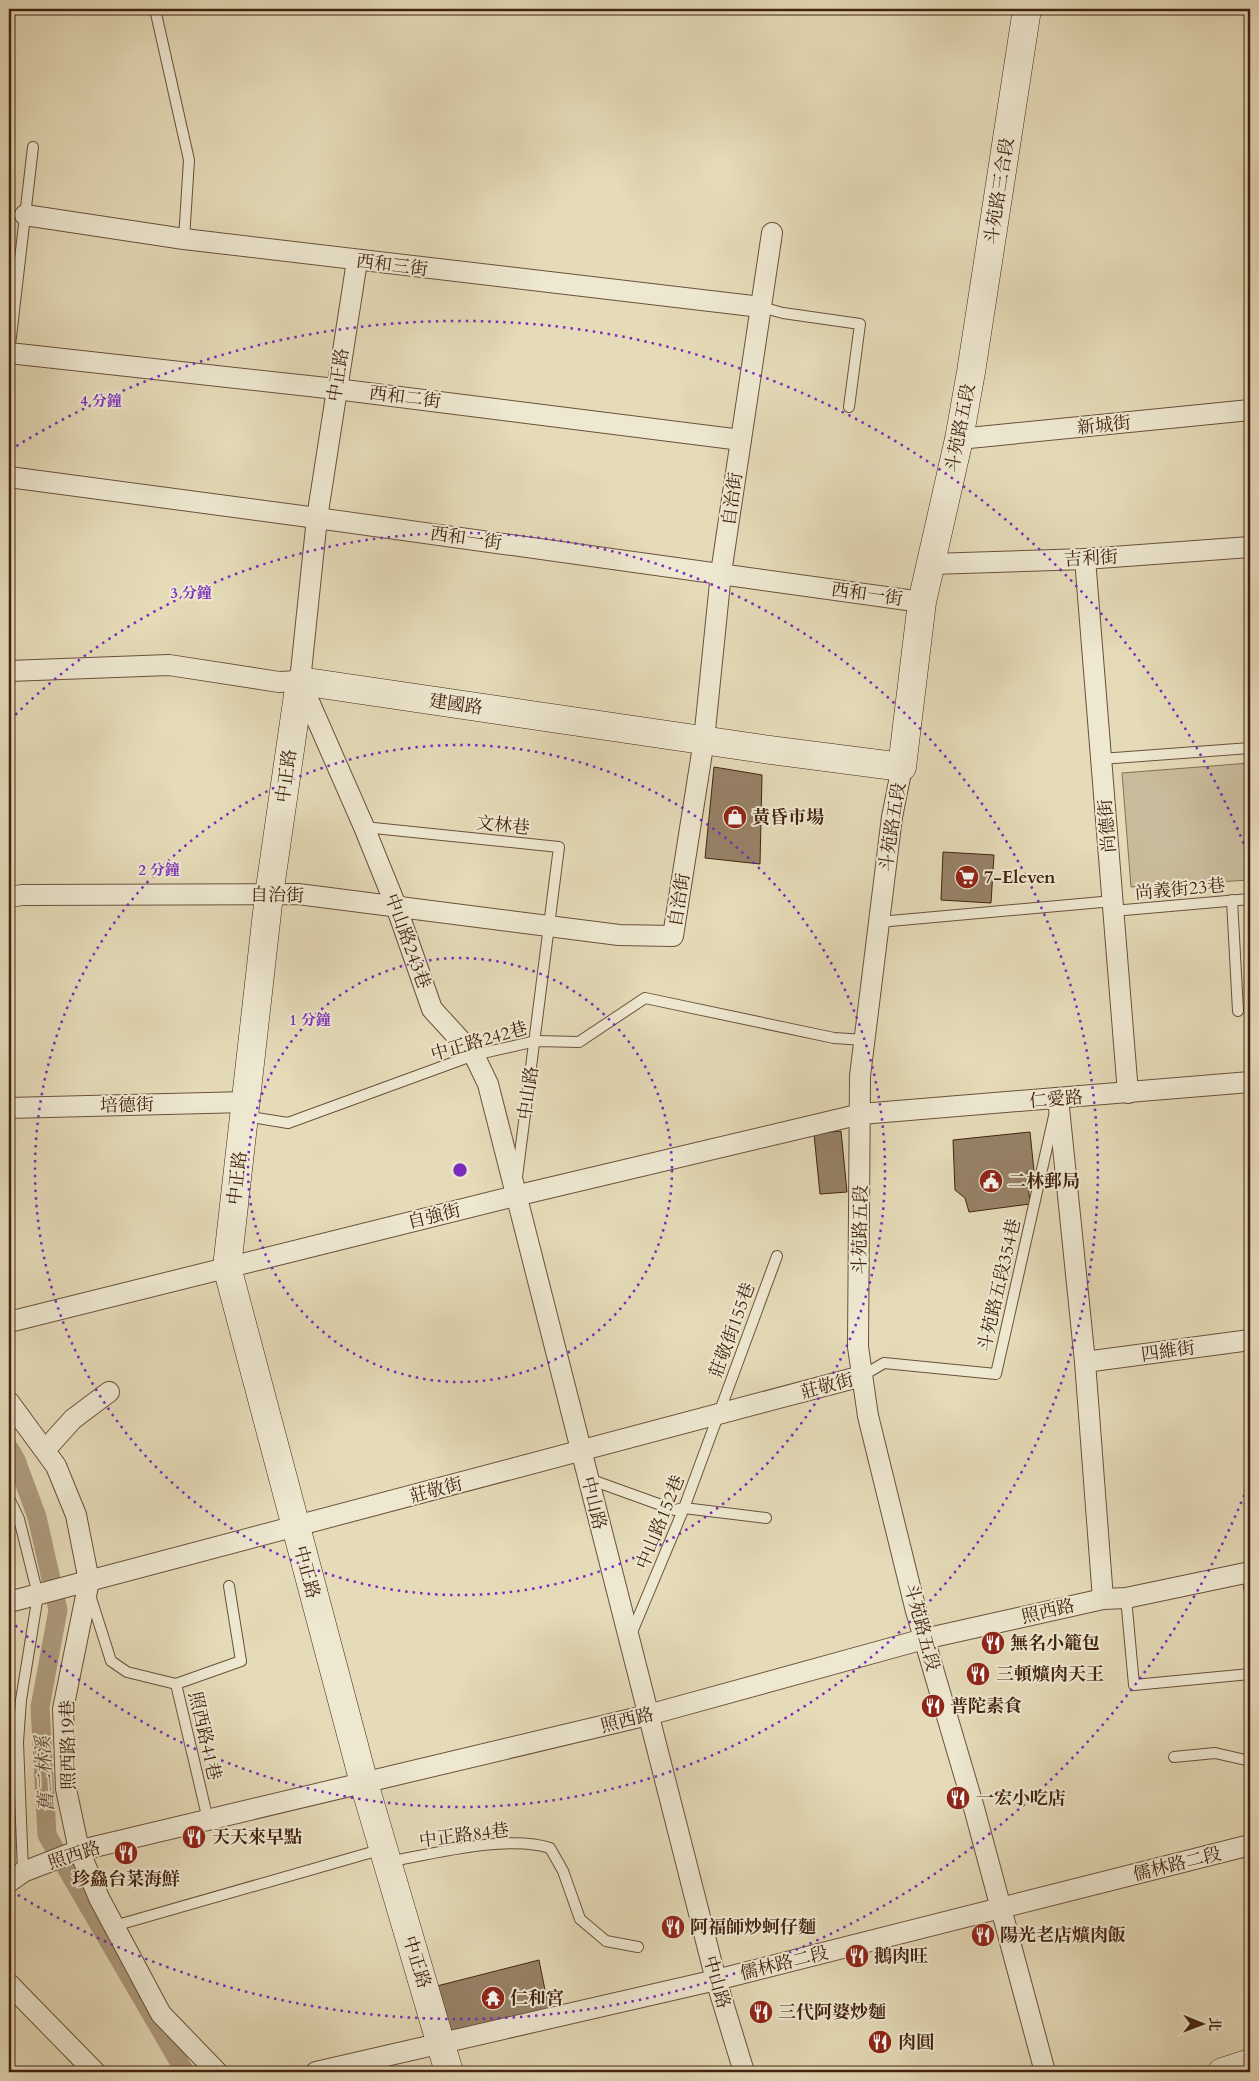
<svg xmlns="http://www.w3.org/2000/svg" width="1259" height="2081" font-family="Cardo,'Noto Serif TC',serif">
	<rect width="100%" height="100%" fill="#e5dbb8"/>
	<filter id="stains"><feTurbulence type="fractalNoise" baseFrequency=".004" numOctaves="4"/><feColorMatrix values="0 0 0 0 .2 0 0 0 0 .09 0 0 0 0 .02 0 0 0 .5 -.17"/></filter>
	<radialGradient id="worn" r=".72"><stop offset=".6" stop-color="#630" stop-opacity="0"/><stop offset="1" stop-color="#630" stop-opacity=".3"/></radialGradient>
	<path fill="#c9bc9c" stroke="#866f56" d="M1250 763V880L1131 887 1122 773Z"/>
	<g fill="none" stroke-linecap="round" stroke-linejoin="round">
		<path stroke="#ae9c7f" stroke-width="19" d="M9 1448 16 1460 37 1517 58 1610 40 1707 47 1835 185 2072"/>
	</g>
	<g fill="#978268" stroke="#422211">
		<path d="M714 767 762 775 760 864 705 858Z"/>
		<path d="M943 852 994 855 991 903 941 900Z"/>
		<path d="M841 1131 847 1192 820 1194 814 1134Z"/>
		<path d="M1030 1132 1034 1171H1027L1030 1204 969 1212 965 1198 955 1190 953 1140Z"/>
		<path d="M539 1960 549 2010 448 2034 437 1986Z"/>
	</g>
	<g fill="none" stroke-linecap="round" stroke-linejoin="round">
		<g stroke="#6b503b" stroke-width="12">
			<g id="lane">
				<path d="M155 9 189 160 184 239"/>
				<path d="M761 307 783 313 860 324 849 407"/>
				<path d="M9 354 33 147"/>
				<path d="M1101 759 1250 748"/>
				<path d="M364 827 559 847 517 1177"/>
				<path d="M1232 900 1238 1011"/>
				<path d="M1113 911 1250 899"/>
				<path d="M879 922 1113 901"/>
				<path d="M245 1116 288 1123 474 1055 536 1041 579 1042 645 998 834 1038 865 1040"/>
				<path d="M862 1376 884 1363 996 1374 1054 1116"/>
				<path d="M589 1479 675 1510 684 1508 766 1518"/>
				<path d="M9 1498 19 1519 38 1595 21 1700 18 1742 23 1872"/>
				<path d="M1247 1572 1250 1593"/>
				<path d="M90 1595 111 1661 127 1672 176 1684"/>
				<path d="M1126 1598 1134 1685 1250 1674"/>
				<path d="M630 1637 684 1508 777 1256"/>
				<path d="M1174 1757 1215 1753 1250 1761"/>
				<path d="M208 1820 176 1684 241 1661 229 1586"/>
				<path d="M388 1862C432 1854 509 1834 550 1848L563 1871 580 1919 606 1941 638 1947"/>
				<path d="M114 1926 383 1849"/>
			</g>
		</g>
		<g stroke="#6b503b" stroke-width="22">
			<g id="street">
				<path d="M25 215 184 239 761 307"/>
				<path d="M357 261 317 518 300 681 364 827 396 906 432 1009 474 1055 488 1084 716 1980 744 2072"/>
				<path d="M9 353 336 389 741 440"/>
				<path d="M959 439 1250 410"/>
				<path d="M9 477 317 518 922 602"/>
				<path d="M1085 559 1128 1093"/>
				<path d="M931 564 1085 559 1250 547"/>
				<path d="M9 671 169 665 279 682 300 681"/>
				<path d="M902 767 892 817 860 1076 858 1347 868 1416 916 1611 974 1808 1045 2072"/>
				<path d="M9 897 22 895 298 894 619 935 673 936 704 740 721 573 772 233"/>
				<path d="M1058 1098 1085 1362 1103 1599"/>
				<path d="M9 1108 246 1102"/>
				<path d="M9 1322 515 1196 861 1114 1250 1082"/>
				<path d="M1085 1362 1250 1340"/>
				<path d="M9 1402 56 1466 76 1515 89 1581 63 1709 66 1789 79 1850 99 1898 161 2014 217 2072"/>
				<path d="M45 1450 73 1419 109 1392"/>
				<path d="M9 1602 862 1376"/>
				<path d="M9 1882 23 1872 77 1851 648 1715 924 1639 1103 1599 1126 1598 1250 1572"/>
				<path d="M9 1984 95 2072"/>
				<path d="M316 2072 716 1980 1250 1845"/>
			</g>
		</g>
		<g stroke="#422211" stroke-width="29">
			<g id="secondary">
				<path d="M449 2072 364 1783 227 1267 269 895 300 681 763 749 902 767 922 602 959 439 971 372 1027 9"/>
				<path d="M1222 2072 1250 2063"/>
			</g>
		</g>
		<use href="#lane" stroke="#eee8d1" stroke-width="10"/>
		<use href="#street" stroke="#eee8d1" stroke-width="20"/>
		<use href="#secondary" stroke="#eee8d1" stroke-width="28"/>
	</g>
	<g fill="none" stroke="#7b2cbf" stroke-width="2.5" stroke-dasharray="2.5 5">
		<circle cx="460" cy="1170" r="212"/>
		<circle cx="460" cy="1170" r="425"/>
		<path d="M10 720A637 637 0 1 1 10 1620"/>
		<path d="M1250 1481A849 849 0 0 1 10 1890M10 450A849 849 0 0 1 1250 859"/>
	</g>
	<defs>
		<g id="shop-disc" transform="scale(1.25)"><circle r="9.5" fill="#8f2418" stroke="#eee8d1"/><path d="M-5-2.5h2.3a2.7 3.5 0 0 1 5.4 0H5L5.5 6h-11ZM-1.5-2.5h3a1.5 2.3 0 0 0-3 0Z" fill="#fff"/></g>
		<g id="supermarket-disc" transform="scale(1.25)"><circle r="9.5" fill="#8f2418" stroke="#eee8d1"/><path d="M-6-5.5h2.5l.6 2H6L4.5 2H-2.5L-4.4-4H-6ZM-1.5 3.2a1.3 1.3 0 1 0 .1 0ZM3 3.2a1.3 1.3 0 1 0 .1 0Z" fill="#fff"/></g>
		<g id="civic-disc" transform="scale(1.25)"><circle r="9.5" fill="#8f2418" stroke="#eee8d1"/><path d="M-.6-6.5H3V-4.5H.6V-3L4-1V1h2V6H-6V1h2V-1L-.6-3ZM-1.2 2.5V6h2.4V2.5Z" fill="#fff"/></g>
		<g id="restaurant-disc" transform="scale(1.25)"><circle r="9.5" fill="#8f2418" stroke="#eee8d1"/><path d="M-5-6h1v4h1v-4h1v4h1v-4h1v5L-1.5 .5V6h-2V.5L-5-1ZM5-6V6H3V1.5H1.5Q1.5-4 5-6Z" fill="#fff"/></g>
		<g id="temple-disc" transform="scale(1.25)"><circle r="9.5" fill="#8f2418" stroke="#eee8d1"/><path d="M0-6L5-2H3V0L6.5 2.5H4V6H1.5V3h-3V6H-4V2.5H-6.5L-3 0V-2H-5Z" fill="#fff"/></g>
	</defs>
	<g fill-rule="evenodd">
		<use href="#shop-disc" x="735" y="817"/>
		<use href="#supermarket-disc" x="967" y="877"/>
		<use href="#civic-disc" x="991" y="1181"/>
		<use href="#restaurant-disc" x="993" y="1643"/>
		<use href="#restaurant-disc" x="978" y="1674"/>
		<use href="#restaurant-disc" x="933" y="1706"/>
		<use href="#restaurant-disc" x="958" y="1798"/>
		<use href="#restaurant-disc" x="194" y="1837"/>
		<use href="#restaurant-disc" x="126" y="1853"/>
		<use href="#restaurant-disc" x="673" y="1927"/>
		<use href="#restaurant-disc" x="983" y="1935"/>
		<use href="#restaurant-disc" x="857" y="1956"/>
		<use href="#temple-disc" x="493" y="1998"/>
		<use href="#restaurant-disc" x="761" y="2012"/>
		<use href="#restaurant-disc" x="880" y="2042"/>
	</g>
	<g text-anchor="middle" stroke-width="4" stroke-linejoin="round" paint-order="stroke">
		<g font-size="18" fill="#422211" stroke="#eee8d1">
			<text transform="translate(999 191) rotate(-81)" y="6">斗苑路三合段</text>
			<text transform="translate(392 265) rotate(7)" y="6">西和三街</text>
			<text transform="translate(338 375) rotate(-81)" y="6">中正路</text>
			<text transform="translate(405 397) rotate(7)" y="6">西和二街</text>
			<text transform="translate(1104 425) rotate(-6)" y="6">新城街</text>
			<text transform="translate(960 428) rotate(-79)" y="6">斗苑路五段</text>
			<text transform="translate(732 499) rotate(-82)" y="6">自治街</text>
			<text transform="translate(466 538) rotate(8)" y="6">西和一街</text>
			<text transform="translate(1091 558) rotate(-3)" y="6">吉利街</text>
			<text transform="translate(867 594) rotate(8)" y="6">西和一街</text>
			<text transform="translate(456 704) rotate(8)" y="6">建國路</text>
			<text transform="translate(286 776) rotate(-82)" y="6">中正路</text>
			<text transform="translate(503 825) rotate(6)" y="6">文林巷</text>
			<text transform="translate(1107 826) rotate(-95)" y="6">尚德街</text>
			<text transform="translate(892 827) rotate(-81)" y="6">斗苑路五段</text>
			<text transform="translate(1180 889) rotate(-5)" y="6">尚義街23巷</text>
			<text transform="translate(277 895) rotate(1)" y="6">自治街</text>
			<text transform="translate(679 900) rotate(-81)" y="6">自治街</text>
			<text transform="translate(408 941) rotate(70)" y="6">中山路243巷</text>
			<text transform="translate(479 1041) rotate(-16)" y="6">中正路242巷</text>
			<text transform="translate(528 1093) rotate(-82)" y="6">中山路</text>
			<text transform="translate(1056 1099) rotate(-5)" y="6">仁愛路</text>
			<text transform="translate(127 1105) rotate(-1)" y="6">培德街</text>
			<text transform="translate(237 1178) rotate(-83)" y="6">中正路</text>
			<text transform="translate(434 1216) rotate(-14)" y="6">自強街</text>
			<text transform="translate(860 1230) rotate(-89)" y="6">斗苑路五段</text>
			<text transform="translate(999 1285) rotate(-77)" y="6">斗苑路五段354巷</text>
			<text transform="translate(732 1330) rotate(-70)" y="6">莊敬街155巷</text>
			<text transform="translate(1168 1351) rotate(-8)" y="6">四維街</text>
			<text transform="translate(827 1386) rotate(-15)" y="6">莊敬街</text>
			<text transform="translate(436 1490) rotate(-15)" y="6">莊敬街</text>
			<text transform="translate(594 1503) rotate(76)" y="6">中山路</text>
			<text transform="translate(660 1522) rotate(-68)" y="6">中山路152巷</text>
			<text transform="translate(307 1572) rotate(75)" y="6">中正路</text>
			<text transform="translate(1048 1611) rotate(-13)" y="6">照西路</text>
			<text transform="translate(922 1627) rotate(75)" y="6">斗苑路五段</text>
			<text transform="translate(627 1720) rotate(-14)" y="6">照西路</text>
			<text transform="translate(205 1736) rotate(77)" y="6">照西路41巷</text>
			<text transform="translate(68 1745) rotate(-91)" y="6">照西路19巷</text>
			<text transform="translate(464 1835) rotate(-7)" y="6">中正路84巷</text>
			<text transform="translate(74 1855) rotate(-18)" y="6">照西路</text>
			<text transform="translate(1177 1864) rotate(-14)" y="6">儒林路二段</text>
			<text transform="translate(417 1962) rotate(73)" y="6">中正路</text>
			<text transform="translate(784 1963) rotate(-14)" y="6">儒林路二段</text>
			<text transform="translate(717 1982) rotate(74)" y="6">中山路</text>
		</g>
		<g font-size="18" font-weight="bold" fill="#422211" stroke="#eee8d1" text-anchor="start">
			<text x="752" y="823">黃昏市場</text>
			<text x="984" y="883">7-Eleven</text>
			<text x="1008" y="1187">二林郵局</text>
			<text x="1010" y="1649">無名小籠包</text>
			<text x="996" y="1680">三頓爌肉天王</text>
			<text x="950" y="1712">普陀素食</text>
			<text x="976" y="1804">一宏小吃店</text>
			<text x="212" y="1843">天天來早點</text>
			<text x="126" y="1885" text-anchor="middle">珍鱻台菜海鮮</text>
			<text x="690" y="1933">阿福師炒蚵仔麵</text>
			<text x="1000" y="1941">陽光老店爌肉飯</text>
			<text x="874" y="1962">鵝肉旺</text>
			<text x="510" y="2004">仁和宮</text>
			<text x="778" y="2018">三代阿婆炒麵</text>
			<text x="898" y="2048">肉圓</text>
		</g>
		<g font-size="19" font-style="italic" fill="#624732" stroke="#eee8d1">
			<text transform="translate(44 1774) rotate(-93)" y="7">舊二林溪</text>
		</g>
	</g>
	<circle cx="460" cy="1170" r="8" fill="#7b2cbf" stroke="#eee8d1" stroke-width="2.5"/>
	<g font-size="15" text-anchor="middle" font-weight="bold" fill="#7b2cbf" stroke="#eee8d1" stroke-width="4" stroke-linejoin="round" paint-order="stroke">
		<text x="101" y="406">4 分鐘</text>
		<text x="191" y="598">3 分鐘</text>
		<text x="159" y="875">2 分鐘</text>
		<text x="310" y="1025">1 分鐘</text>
	</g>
	<rect width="1259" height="2081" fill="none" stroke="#e5dbb8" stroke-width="30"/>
	<rect x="10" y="10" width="1239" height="2061" fill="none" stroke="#422211" stroke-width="2.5"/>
	<rect x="15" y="15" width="1229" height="2051" fill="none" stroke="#422211"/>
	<g transform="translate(1202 2024) rotate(91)" stroke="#eee8d1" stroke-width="4" paint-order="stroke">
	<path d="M0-4L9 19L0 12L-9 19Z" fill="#422211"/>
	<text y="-8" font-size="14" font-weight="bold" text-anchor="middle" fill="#422211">北</text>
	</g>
	<rect width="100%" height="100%" filter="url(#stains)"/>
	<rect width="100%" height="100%" fill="url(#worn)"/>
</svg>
